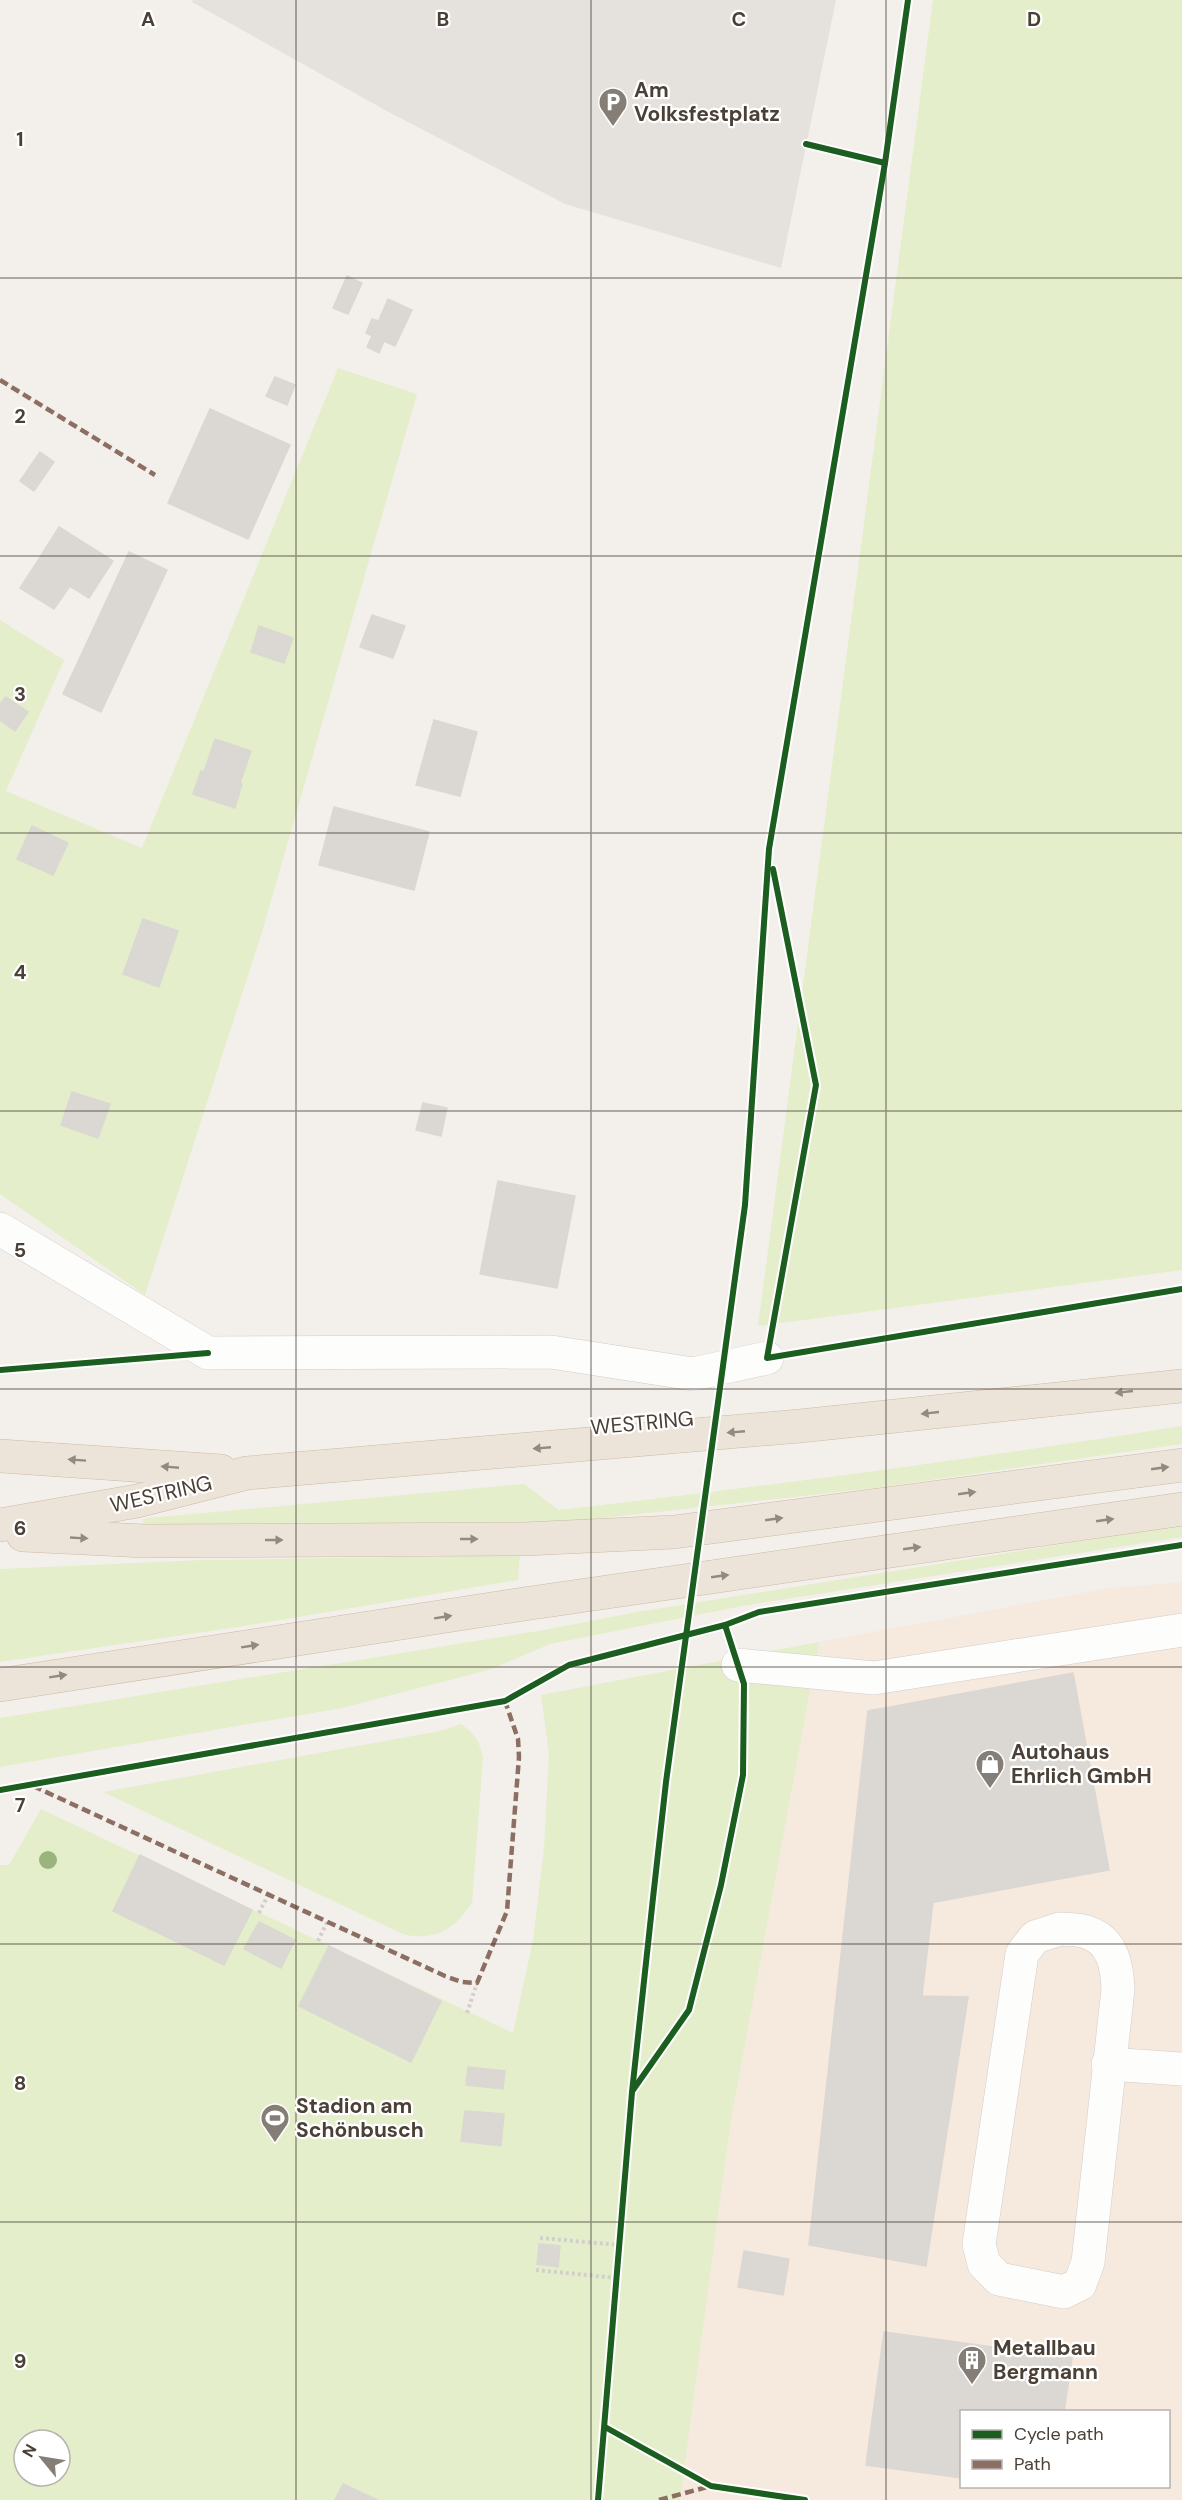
<svg xmlns="http://www.w3.org/2000/svg" width="1182" height="2500" font-family="'DM Sans',sans-serif">
	<rect width="100%" height="100%" fill="#f3f0ec"/>
	<path fill="#f6e9de" fill-rule="evenodd" d="M1182 1582V2500H680L730 2126 819 1642 1109 1588ZM962 2412H1168V2486H962Z"/>
	<g fill="#e4eeca" fill-rule="evenodd">
		<path d="M933 0H1182V1270L758 1326Z"/>
		<path d="M338 368 417 394 262 932 145 1295 0 1194V620L64 660 6 791 142 848Z"/>
		<path d="M1182 1426V1444L875 1488 576 1521 499 1526H142L144 1519 148 1518 524 1484 559 1510C767 1486 975 1459 1182 1426Z"/>
		<path d="M1182 1525V1537L742 1606 550 1644 492 1669 342 1708 0 1767V1718L544 1630 637 1612Z"/>
		<path d="M520 1555 518 1580 257 1624 0 1662V1569L202 1560Z"/>
		<path d="M819 1642 730 2126 680 2500H0V1865H9L41 1809 513 2033 533 1940 544 1848 549 1754 541 1695ZM24 2440H60V2476H24Z"/>
		<path d="M461 1724C475 1734 480 1742 483 1758L472 1903C454 1929 438 1940 405 1935L103 1792 440 1731Z"/>
	</g>
	<path fill="#e5e1dd" d="M193 0H836L781 268 565 204 385 110 192 2Z"/>
	<g fill="#dbd7d2" stroke="#dbd7d2" stroke-width="1.5">
		<path d="M347 276 362 283 348 314 333 308Z"/>
		<path d="M388 299 412 310 395 346 372 336Z"/>
		<path d="M372 319 379 321 372 336 366 333Z"/>
		<path d="M372 336 384 341 379 353 367 347Z"/>
		<path d="M275 377 295 385 287 405 266 396Z"/>
		<path d="M210 409 290 445 248 539 168 503Z"/>
		<path d="M40 452 54 462 34 491 20 481Z"/>
		<path d="M59 527 113 561 89 598 35 565Z"/>
		<path d="M129 552 167 570 101 712 63 694Z"/>
		<path d="M35 565 70 586 54 609 20 588Z"/>
		<path d="M372 615 405 626 393 658 360 647Z"/>
		<path d="M259 626 293 638 284 663 251 652Z"/>
		<path d="M6 697 28 712 15 731 0 720V704Z"/>
		<path d="M434 720 477 732 460 796 416 785Z"/>
		<path d="M215 739 251 751 240 783 204 772Z"/>
		<path d="M201 771 242 784 235 808 193 794Z"/>
		<path d="M334 807 429 832 414 890 319 865Z"/>
		<path d="M32 826 68 843 53 875 17 859Z"/>
		<path d="M143 919 178 931 159 987 123 974Z"/>
		<path d="M72 1092 110 1104 98 1138 61 1125Z"/>
		<path d="M423 1103 447 1108 441 1136 416 1130Z"/>
		<path d="M498 1181 575 1196 557 1288 480 1274Z"/>
		<path d="M1073 1673 1109 1870 902 1908 873 1710Z"/>
		<path d="M873 1710 902 1908 933 1902 922 1996 968 1997 926 2266 809 2245 868 1711Z"/>
		<path d="M140 1855 252 1910 224 1965 113 1911Z"/>
		<path d="M259 1922 295 1940 281 1968 244 1949Z"/>
		<path d="M329 1946 441 2001 411 2062 299 2006Z"/>
		<path d="M468 2067 505 2071 503 2089 466 2085Z"/>
		<path d="M465 2111 504 2114 501 2146 461 2141Z"/>
		<path d="M539 2244 560 2246 558 2267 537 2264Z"/>
		<path d="M744 2251 789 2259 783 2295 738 2287Z"/>
		<path d="M884 2332 1072 2358 1064 2412H962V2478L866 2465Z"/>
		<path d="M343 2484 373 2498 378 2500H335Z"/>
	</g>
	<g fill="none" stroke-linecap="round" stroke-linejoin="round">
		<g stroke="#d1cdc9" stroke-width="34">
			<g id="minor">
				<path d="M0 1229 208 1353 551 1352 693 1374 767 1358"/>
				<path d="M738 1665 874 1678 1182 1630"/>
				<path d="M1060 1929C1069 1930 1081 1929 1089 1933 1113 1942 1117 1966 1118 1989L1088 2262 1080 2284 1064 2292 999 2279 984 2264 979 2244 1022 1954 1035 1937Z"/>
				<path d="M1108 2064 1182 2069"/>
			</g>
		</g>
		<g stroke="#ccbaa5" stroke-width="34">
			<g id="highway">
				<path d="M0 1456 221 1471"/>
				<path d="M0 1525 137 1501 247 1473 800 1426 1182 1386"/>
				<path d="M23 1535 145 1541 525 1539 674 1532 1182 1465"/>
				<path d="M0 1685 524 1604 1182 1509"/>
			</g>
		</g>
		<g stroke="#d3d0cb" stroke-width="4" stroke-dasharray="3 3" stroke-linecap="butt">
			<path d="M259 1913 268 1895"/>
			<path d="M318 1941 327 1922"/>
			<path d="M467 2013 477 1983"/>
			<path d="M540 2238 620 2245"/>
			<path d="M536 2270 617 2278"/>
		</g>
		<use href="#minor" stroke="#fdfdfc" stroke-width="33"/>
		<use href="#highway" stroke="#ede4d9" stroke-width="33"/>
		<path stroke="#d3d0cb" stroke-width="4" stroke-dasharray="3 3" stroke-linecap="butt" d="M666 1782 745 1205"/>
		<g stroke="#8d6e63" stroke-width="4.5" stroke-dasharray="9 4.5" stroke-linecap="butt">
			<path d="M0 380 155 475"/>
			<path d="M33 1786 445 1976 462 1982 477 1983 507 1911 519 1757 518 1739 505 1701"/>
			<path d="M659 2500 711 2486"/>
		</g>
		<g stroke="#fff" stroke-width="10">
			<g id="cycleway">
				<path d="M806 144 885 163"/>
				<path d="M773 869 816 1085 767 1358 1182 1289"/>
				<path d="M0 1370 208 1353"/>
				<path d="M0 1790 505 1701 569 1665 725 1625 759 1612 1182 1545"/>
				<path d="M633 2090 689 2010 721 1885 743 1775 744 1684 725 1625"/>
				<path d="M605 2427 711 2486 805 2500"/>
				<path d="M598 2500 632 2092 653 1898 666 1782 745 1205 769 849 885 163 908 0"/>
			</g>
		</g>
		<use href="#cycleway" stroke="#1b5e20" stroke-width="6"/>
	</g>
	<circle fill="#9bb47e" cx="48" cy="1860" r="9"/>
	<defs><path id="oneway-solid" d="M-6-.8H1V-3.2L6.5 0L1 3.2V.8H-6Z" transform="scale(1.5)"/></defs>
	<g fill="#938a7f">
		<use href="#oneway-solid" transform="translate(1124 1392) rotate(174)"/>
		<use href="#oneway-solid" transform="translate(930 1413) rotate(174)"/>
		<use href="#oneway-solid" transform="translate(736 1432) rotate(175)"/>
		<use href="#oneway-solid" transform="translate(542 1448) rotate(175)"/>
		<use href="#oneway-solid" transform="translate(77 1460) rotate(-176)"/>
		<use href="#oneway-solid" transform="translate(170 1467) rotate(-175)"/>
		<use href="#oneway-solid" transform="translate(1160 1468) rotate(-8)"/>
		<use href="#oneway-solid" transform="translate(967 1493) rotate(-8)"/>
		<use href="#oneway-solid" transform="translate(774 1519) rotate(-8)"/>
		<use href="#oneway-solid" transform="translate(1105 1520) rotate(-8)"/>
		<use href="#oneway-solid" transform="translate(79 1538) rotate(3)"/>
		<use href="#oneway-solid" transform="translate(469 1539)"/>
		<use href="#oneway-solid" transform="translate(274 1540)"/>
		<use href="#oneway-solid" transform="translate(912 1548) rotate(-8)"/>
		<use href="#oneway-solid" transform="translate(720 1576) rotate(-8)"/>
		<use href="#oneway-solid" transform="translate(443 1617) rotate(-9)"/>
		<use href="#oneway-solid" transform="translate(250 1646) rotate(-9)"/>
		<use href="#oneway-solid" transform="translate(58 1676) rotate(-9)"/>
	</g>
	<path fill="none" stroke="#4a4036" stroke-width="1.5" stroke-opacity="0.55" d="M296 0V2500M591 0V2500M886 0V2500M0 278H1182M0 556H1182M0 833H1182M0 1111H1182M0 1389H1182M0 1667H1182M0 1944H1182M0 2222H1182"/>
	<defs>
		<g id="parking-pin" transform="scale(1.5)"><path d="M0 17L-7.5 6A9.5 9.5 0 1 1 7.5 6Z" fill="#857e76" stroke="#fff"/><path d="M-3.5-5.5H1a3.5 3.5 0 0 1 0 7H-1V5.5H-3.5ZM-1-3.4V-.6H.8a1.4 1.4 0 0 0 0-2.8Z" fill="#fff"/></g>
		<g id="shop-pin" transform="scale(1.5)"><path d="M0 17L-7.5 6A9.5 9.5 0 1 1 7.5 6Z" fill="#857e76" stroke="#fff"/><path d="M-5-2.5h2.3a2.7 3.5 0 0 1 5.4 0H5L5.5 6h-11ZM-1.5-2.5h3a1.5 2.3 0 0 0-3 0Z" fill="#fff"/></g>
		<g id="stadium-pin" transform="scale(1.5)"><path d="M0 17L-7.5 6A9.5 9.5 0 1 1 7.5 6Z" fill="#857e76" stroke="#fff"/><path d="M0-5a6.5 5 0 1 0 0 10a6.5 5 0 1 0 0-10ZM-3.5-1.8h7v3.6h-7Z" fill="#fff"/></g>
		<g id="building-pin" transform="scale(1.5)"><path d="M0 17L-7.5 6A9.5 9.5 0 1 1 7.5 6Z" fill="#857e76" stroke="#fff"/><path d="M-4-6H4V6H1V3H-1V6H-4ZM-2.5-4.3h1.7v1.8h-1.7ZM.8-4.3h1.7v1.8H.8ZM-2.5-1h1.7V.8h-1.7ZM.8-1h1.7V.8H.8Z" fill="#fff"/></g>
	</defs>
	<g fill-rule="evenodd">
		<use href="#parking-pin" x="613" y="102"/>
		<use href="#shop-pin" x="990" y="1764"/>
		<use href="#stadium-pin" x="275" y="2118"/>
		<use href="#building-pin" x="972" y="2360"/>
	</g>
	<g text-anchor="middle" stroke-width="4.5" stroke-linejoin="round" paint-order="stroke">
		<g font-size="21" font-weight="bold" fill="#4a4036" stroke="#fff" text-anchor="start">
			<text x="634" y="97">Am<tspan x="634" dy="24">Volksfestplatz</tspan></text>
			<text x="1011" y="1759">Autohaus<tspan x="1011" dy="24">Ehrlich GmbH</tspan></text>
			<text x="296" y="2113">Stadion am<tspan x="296" dy="24">Schönbusch</tspan></text>
			<text x="993" y="2355">Metallbau<tspan x="993" dy="24">Bergmann</tspan></text>
		</g>
		<g font-size="21" fill="#4a4036" stroke="#fff">
			<text transform="translate(642 1423) rotate(-5)" y="7">WESTRING</text>
			<text transform="translate(161 1494) rotate(-13)" y="7">WESTRING</text>
		</g>
	</g>
	<g font-size="20" text-anchor="middle" font-weight="bold" fill="#4a4036" stroke="#fff" stroke-width="4.5" stroke-linejoin="round" paint-order="stroke">
		<text x="148" y="26">A</text>
		<text x="443" y="26">B</text>
		<text x="739" y="26">C</text>
		<text x="1034" y="26">D</text>
		<text x="20" y="146">1</text>
		<text x="20" y="423">2</text>
		<text x="20" y="701">3</text>
		<text x="20" y="979">4</text>
		<text x="20" y="1257">5</text>
		<text x="20" y="1535">6</text>
		<text x="20" y="1812">7</text>
		<text x="20" y="2090">8</text>
		<text x="20" y="2368">9</text>
	</g>
	<rect x="960" y="2410" width="210" height="78" fill="#ffffff" stroke="#b7b3af" stroke-width="1.5"/>
	<rect x="972" y="2430" width="30" height="9" fill="#1b5e20" stroke="#b7b3af" stroke-width="1.5"/>
	<text x="1014" y="2440" font-size="18" fill="#4a4036">Cycle path</text>
	<rect x="972" y="2460" width="30" height="9" fill="#8d6e63" stroke="#b7b3af" stroke-width="1.5"/>
	<text x="1014" y="2470" font-size="18" fill="#4a4036">Path</text>
	<g transform="translate(42 2458) rotate(300)"><circle r="28" fill="#ffffff" stroke="#b7b3af" stroke-width="1.5"/>
	<path d="M0-4.5L10 22L0 15L-10 22Z" fill="#857e76"/>
	<text y="-9" font-size="16" font-weight="bold" text-anchor="middle" fill="#4a4036">N</text>
	</g>
</svg>
